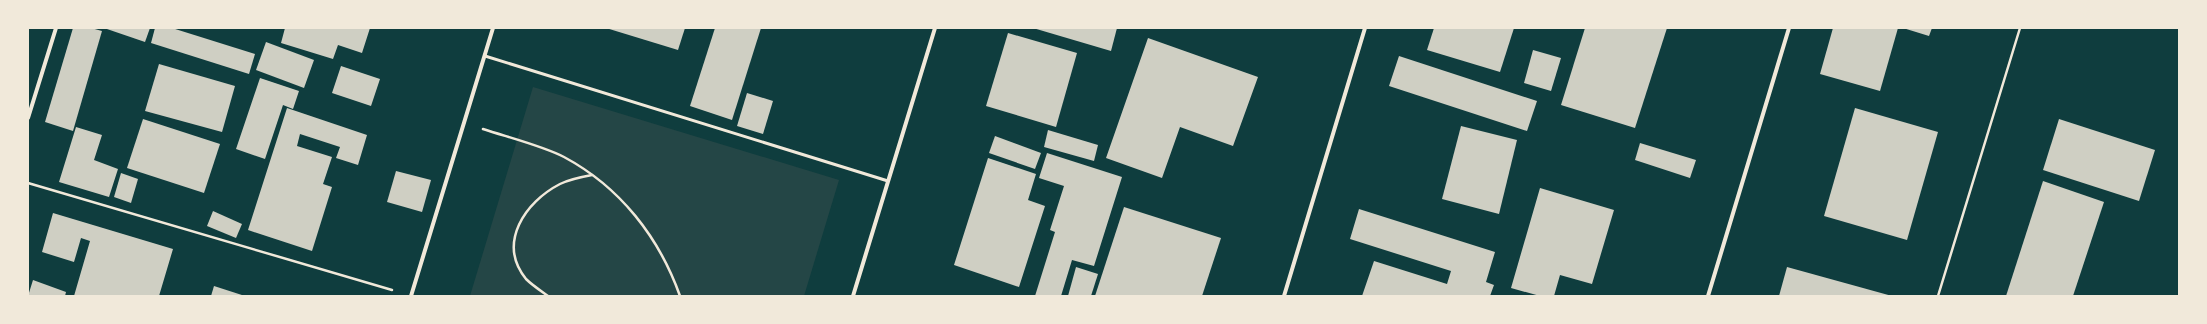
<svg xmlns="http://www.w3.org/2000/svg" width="2207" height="324" font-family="Signika,sans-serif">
	<rect width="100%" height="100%" fill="#0f3d3e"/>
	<path fill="#244646" d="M533 87 839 180 804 296H470Z"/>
	<g fill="#cfcfc3">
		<path d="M73 28H91L102 31 73 131 45 122Z"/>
		<path d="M104 28H150L145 42Z"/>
		<path d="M155 28H172L255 54 249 74 151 43Z"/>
		<path d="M285 28H370L362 53 338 45 333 59 281 43Z"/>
		<path d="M606 28H685L678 50Z"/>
		<path d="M715 28H761L732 120 690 106Z"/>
		<path d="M1033 28H1117L1111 51Z"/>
		<path d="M1434 28H1514L1500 72 1427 50Z"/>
		<path d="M1585 28H1667L1635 128 1561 105Z"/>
		<path d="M1833 28H1898L1880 91 1820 74Z"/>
		<path d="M1903 28H1932L1929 36Z"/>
		<path d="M1008 33 1077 53 1056 127 986 106Z"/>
		<path d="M1148 38 1258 77 1233 146 1180 127 1162 178 1106 158Z"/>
		<path d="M266 42 314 60 304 88 256 70Z"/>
		<path d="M1533 50 1561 58 1551 91 1524 83Z"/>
		<path d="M1399 56 1537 101 1527 131 1389 86Z"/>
		<path d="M159 64 235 86 222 132 145 111Z"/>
		<path d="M341 66 380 79 371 106 332 93Z"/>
		<path d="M260 78 299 91 293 109 283 105 265 159 236 149Z"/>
		<path d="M747 93 773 101 763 134 737 126Z"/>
		<path d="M287 108 367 135 358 165 336 158 340 147 300 134 297 146 332 157 323 184 332 187 312 251 248 230Z"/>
		<path d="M1855 108 1938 132 1907 240 1824 216Z"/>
		<path d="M143 119 220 144 204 193 127 168Z"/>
		<path d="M2059 119 2155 150 2139 201 2043 170Z"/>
		<path d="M1461 126 1517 140 1499 214 1442 199Z"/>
		<path d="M76 127 102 135 94 160 118 169 109 197 59 182Z"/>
		<path d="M1048 130 1098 145 1094 161 1044 147Z"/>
		<path d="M995 136 1041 153 1035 169 989 153Z"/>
		<path d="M1640 143 1696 160 1690 178 1635 160Z"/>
		<path d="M1047 153 1122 177 1094 266 1072 260 1061 296H1035L1055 232 1050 230 1064 186 1039 178Z"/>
		<path d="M988 158 1036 174 1028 200 1045 206 1019 287 954 265Z"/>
		<path d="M396 171 431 180 422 212 387 202Z"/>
		<path d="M121 173 138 179 131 203 114 197Z"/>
		<path d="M2043 181 2104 202 2073 296H2006Z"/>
		<path d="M1540 188 1614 210 1592 284 1560 275 1554 296H1540L1511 288Z"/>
		<path d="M1124 207 1221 238 1202 296H1095Z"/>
		<path d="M1359 209 1495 252 1486 282 1494 285 1490 296H1362L1374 261 1447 284 1451 271 1350 239Z"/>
		<path d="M213 211 242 224 236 238 207 226Z"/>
		<path d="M53 213 173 249 159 296H74L90 241 81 238 74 262 42 252Z"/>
		<path d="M1076 267 1098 274 1091 296H1068Z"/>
		<path d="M1787 267 1892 296H1779Z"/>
		<path d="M33 280 66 292 65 296H28Z"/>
		<path d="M214 286 245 296H211Z"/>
	</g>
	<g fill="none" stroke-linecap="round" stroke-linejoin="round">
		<g stroke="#f1e9da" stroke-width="2.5">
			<path d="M483 129C507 137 543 146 564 157 620 187 659 237 680 296"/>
			<path d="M28 183 392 290"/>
			<path d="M548 296C541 291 532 285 526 279 497 243 525 202 560 184 570 179 581 177 592 175"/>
			<path d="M1938 296 2020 28"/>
		</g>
		<path stroke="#f1e9da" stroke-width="3" d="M485 56 888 181"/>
		<g stroke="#f1e9da" stroke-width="4">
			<path d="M28 118 56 28"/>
			<path d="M411 296 493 28"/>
			<path d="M853 296 935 28"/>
			<path d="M1284 296 1365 28"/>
			<path d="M1708 296 1789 28"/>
		</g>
	</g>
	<rect width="2207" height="324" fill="none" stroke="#f1e9da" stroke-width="58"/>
</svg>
